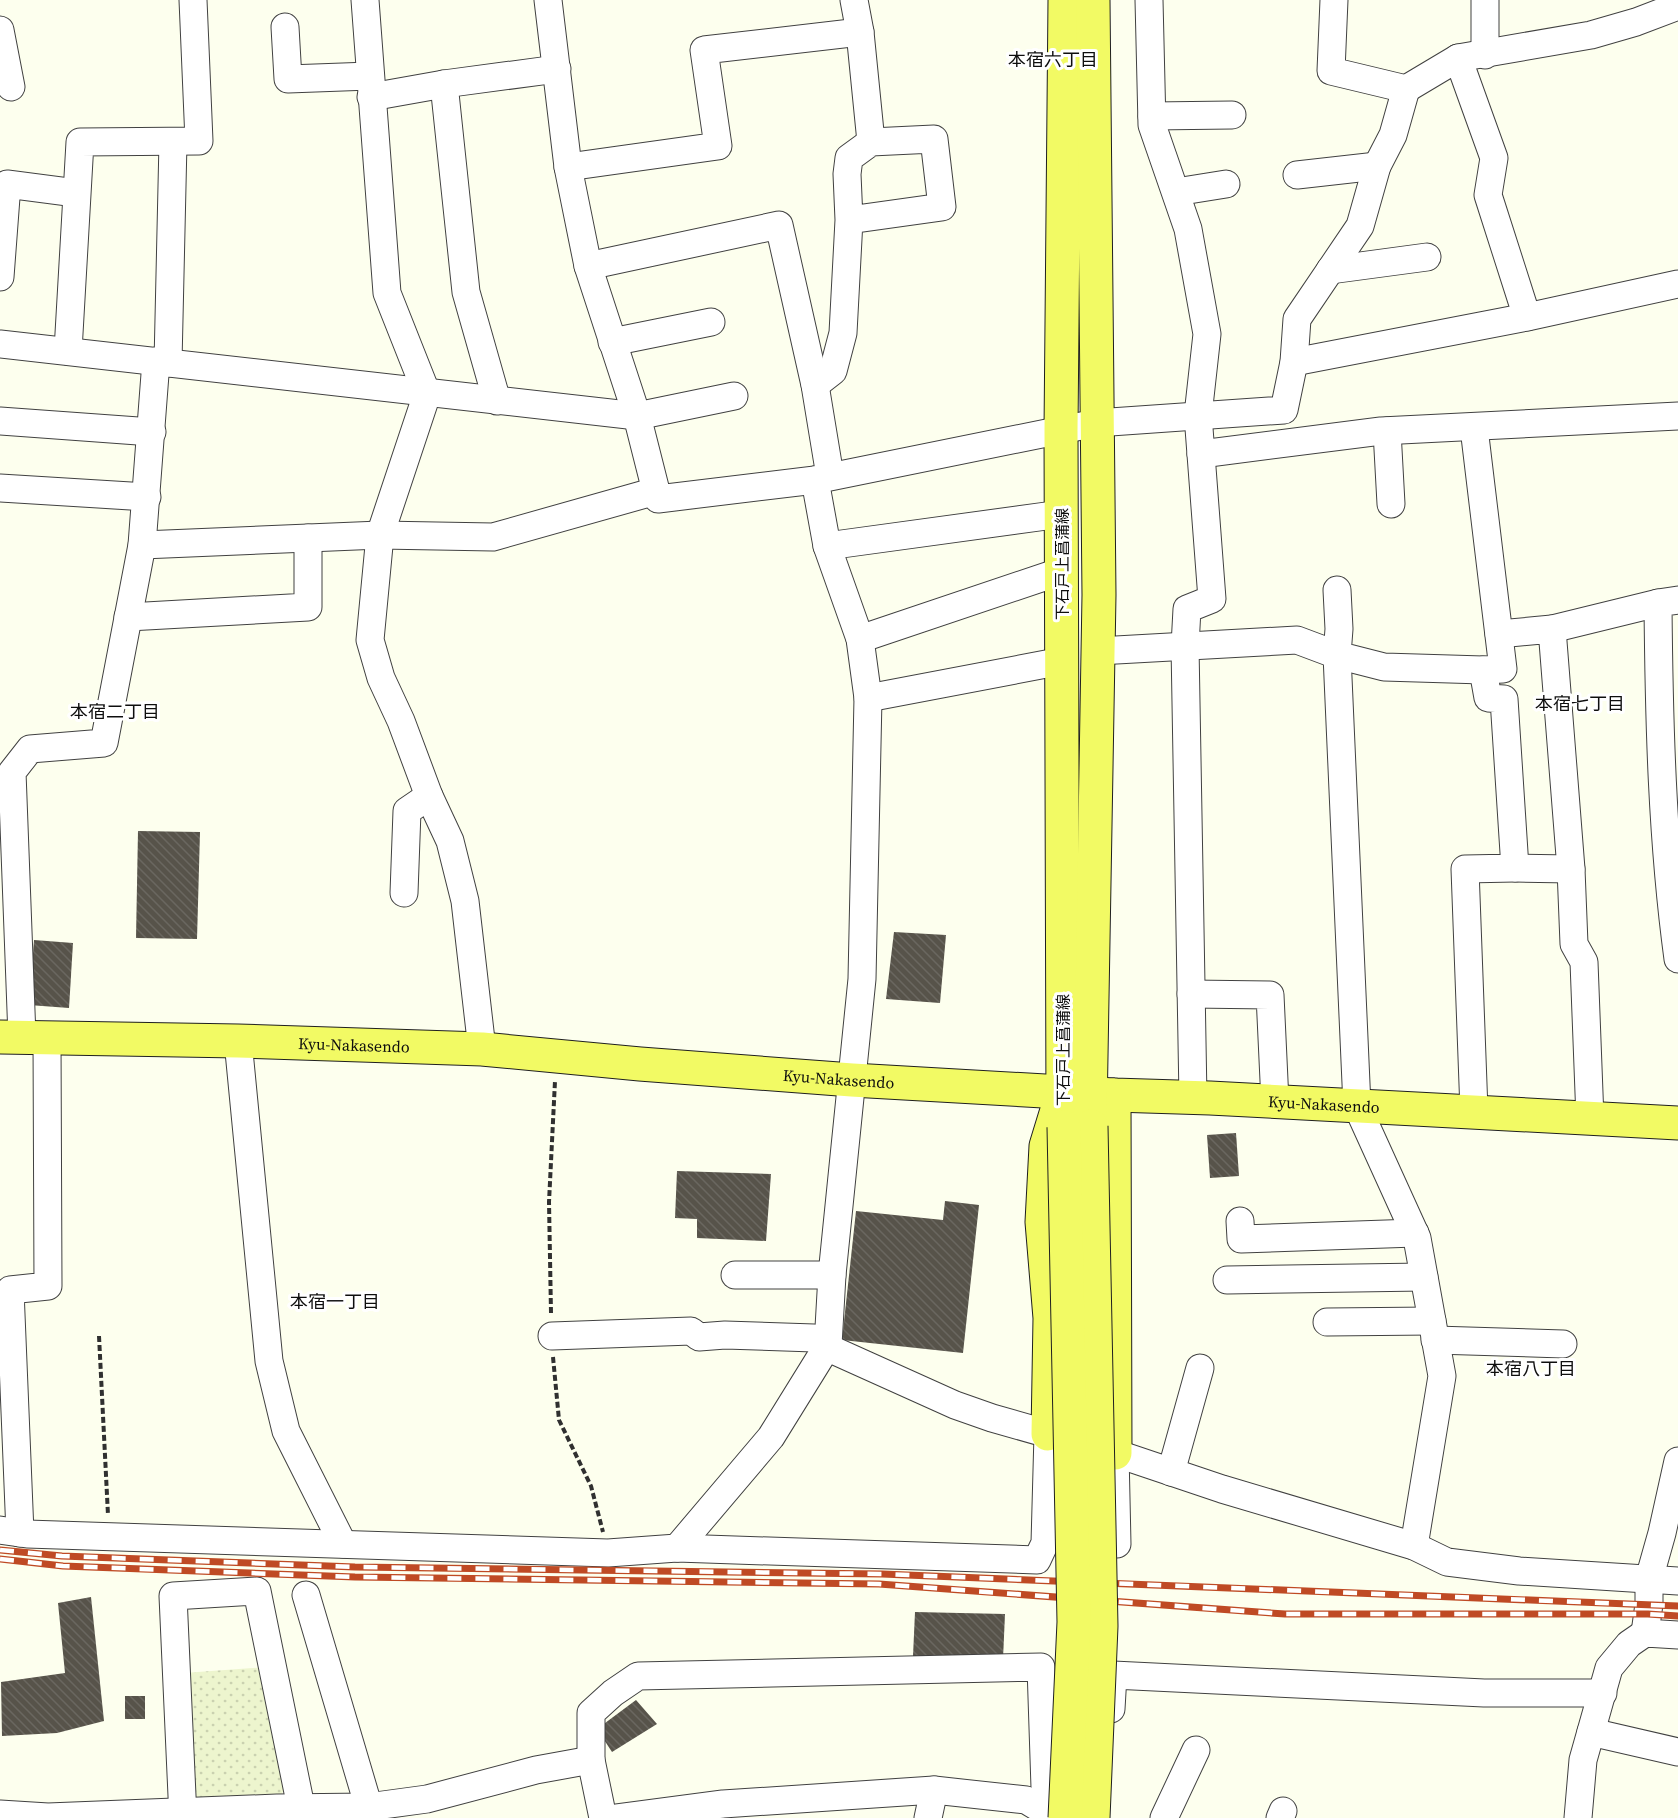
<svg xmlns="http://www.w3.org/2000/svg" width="1678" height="1818" font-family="'Source Serif 4','Noto Sans JP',serif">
	<defs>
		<pattern id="farmland-dots" width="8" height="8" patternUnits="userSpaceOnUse" patternTransform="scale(1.5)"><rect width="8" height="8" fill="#edf5ce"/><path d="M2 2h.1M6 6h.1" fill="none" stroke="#cad1b0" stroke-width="1.8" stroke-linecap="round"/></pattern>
		<pattern id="building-back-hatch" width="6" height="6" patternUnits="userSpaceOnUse" patternTransform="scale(1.5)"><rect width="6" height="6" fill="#57534a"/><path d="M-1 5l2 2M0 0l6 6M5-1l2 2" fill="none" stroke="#6a6760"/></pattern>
	</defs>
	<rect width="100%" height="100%" fill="#fdffee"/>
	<path fill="url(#farmland-dots)" d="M267 1667 291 1776 280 1797 194 1801 184 1673Z"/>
	<g fill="url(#building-back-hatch)">
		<path d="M138 831 200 832 197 939 136 938Z"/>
		<path d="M894 932 946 935 940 1003 886 999Z"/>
		<path d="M34 940 73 943 69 1008 29 1005Z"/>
		<path d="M1236 1133 1239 1176 1210 1178 1207 1135Z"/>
		<path d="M677 1171 771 1174 766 1241 697 1238V1219L675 1218Z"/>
		<path d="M945 1201 979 1205 963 1353 842 1340 856 1211 943 1220Z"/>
		<path d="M91 1597 104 1721 57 1733 2 1736 1 1682 65 1673 58 1603Z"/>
		<path d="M915 1612 1005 1614 1003 1659 913 1656Z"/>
		<rect x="125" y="1696" width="20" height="23"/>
		<path d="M636 1700 657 1724 612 1752 597 1729Z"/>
	</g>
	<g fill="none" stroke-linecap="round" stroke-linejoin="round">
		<g stroke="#414141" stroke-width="29">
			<g id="minor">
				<path d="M365 0 387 293 427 394 380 535 370 640 381 678 401 721 429 796 450 841 465 901 482 1049"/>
				<path d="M548 0 568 167 588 266 637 416 658 499 815 480 1096 423 1284 410 1294 362 1297 319 1360 226 1377 166 1393 135 1406 89"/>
				<path d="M854 0 860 32 871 142"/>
				<path d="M1149 0 1152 125 1188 229 1207 334 1198 415 1212 599 1187 609 1185 646 1193 1098"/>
				<path d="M1334 0 1331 71 1406 89 1458 58 1591 35 1636 22 1678 6"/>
				<path d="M285 27 288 79 370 76"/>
				<path d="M0 30 11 87"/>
				<path d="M1485 55V0"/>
				<path d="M1458 58 1494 158 1488 195 1527 317"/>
				<path d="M444 84 466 292 497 401"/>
				<path d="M371 97 444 84 557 69"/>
				<path d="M1152 116 1232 115"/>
				<path d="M568 167 718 146 704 50 860 32"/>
				<path d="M1297 175 1377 166"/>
				<path d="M1176 192 1226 184"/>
				<path d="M588 266 779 225 815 385 830 476"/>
				<path d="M1330 270 1427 257"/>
				<path d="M0 277 7 184 76 193"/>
				<path d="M612 342 711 322"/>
				<path d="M0 344 637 416 734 396"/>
				<path d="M68 351 80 142 199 141 193 0"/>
				<path d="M1294 362 1527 317 1678 284"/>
				<path d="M168 363 173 142"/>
				<path d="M815 385 833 371 843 333 849 220 847 174 849 158 871 142 934 139 942 207 849 220"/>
				<path d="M0 421 152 432"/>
				<path d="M1387 431 1391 504"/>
				<path d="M1201 454 1381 431 1678 416"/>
				<path d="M0 488 147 497"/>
				<path d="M142 545 380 535 493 537 656 491"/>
				<path d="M827 546 1061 514"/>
				<path d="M1337 590 1339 629 1337 655 1384 667 1483 670"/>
				<path d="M1678 600 1658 603C1659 722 1662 841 1678 959"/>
				<path d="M128 617 308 607V538"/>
				<path d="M1552 629 1658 603"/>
				<path d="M1499 634 1552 629 1571 869 1574 944 1584 962 1590 1119"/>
				<path d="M860 639 1062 571"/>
				<path d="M1098 651 1297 640 1337 655 1357 1106 1417 1238 1442 1376 1414 1546"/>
				<path d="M868 698 1062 661"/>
				<path d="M1515 868 1571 869"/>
				<path d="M404 893 407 811 429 796"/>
				<path d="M1191 994 1270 995 1275 1102"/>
				<path d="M22 1037 12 772 30 749 104 743 142 545 156 361"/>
				<path d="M238 1041 269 1361 286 1431 343 1544"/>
				<path d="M1474 1111 1465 869 1515 868 1504 699 1488 698 1483 670 1503 669 1474 428"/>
				<path d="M1240 1221 1241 1239 1415 1233"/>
				<path d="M735 1275H832"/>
				<path d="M1227 1280 1424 1277"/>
				<path d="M1327 1322 1432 1321"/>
				<path d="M552 1336 691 1331 699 1337 725 1335 814 1338 835 1351 955 1405 992 1418 1115 1453 1222 1489 1414 1546 1447 1562 1519 1571 1678 1581"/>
				<path d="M1435 1340 1563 1344"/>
				<path d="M1171 1472 1200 1368"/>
				<path d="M0 1530 27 1534 608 1553 677 1548 1037 1560 1045 1543 1048 1434"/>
				<path d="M20 1533 10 1290 48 1286 47 1038"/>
				<path d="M1079 1543 1117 1544 1115 1453"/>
				<path d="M677 1548 771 1437 828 1345 832 1275 862 979 868 698 860 639 827 546 815 480"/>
				<path d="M306 1595 372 1818"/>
				<path d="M1645 1633 1649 1604V1579L1662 1533 1678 1461"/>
				<path d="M1111 1709 1113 1675 1484 1693H1603"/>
				<path d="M1591 1732 1678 1752"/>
				<path d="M0 1814 48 1817 277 1808 368 1807 427 1799 536 1770 591 1760"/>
				<path d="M183 1818 173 1596 257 1591 301 1807"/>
				<path d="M603 1818 591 1760V1713L613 1693 638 1676 1041 1667 1046 1818"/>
				<path d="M617 1818 723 1804 934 1790 1026 1800 1046 1812 1060 1816"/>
				<path d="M928 1818 934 1790"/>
				<path d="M1164 1818 1196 1750"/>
				<path d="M1280 1818 1283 1811"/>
				<path d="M1578 1818 1583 1760 1609 1668 1629 1644 1645 1633 1678 1635"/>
			</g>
		</g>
		<g stroke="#1f1f1f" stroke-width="35">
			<g id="major">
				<path id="s1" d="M0 1037 238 1041 482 1049 640 1064 852 1080 1114 1095 1210 1098 1678 1123"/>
				<path d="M1114 1095 1115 1453"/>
				<path d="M1063 1114 1061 430 1065 0"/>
				<path d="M1090 1114 1099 595 1093 0"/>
				<path d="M1048 1434 1050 1318 1042 1222 1046 1146 1061 1097"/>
			</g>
		</g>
		<g stroke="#303030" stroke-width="4" stroke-dasharray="6 3" stroke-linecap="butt">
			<path d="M551 1313 549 1202 555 1081"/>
			<path d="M99 1336 108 1515"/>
			<path d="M553 1357 559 1420 591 1486 603 1532"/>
		</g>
		<use href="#minor" stroke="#fff" stroke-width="27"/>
		<use href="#major" stroke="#f2fa64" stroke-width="33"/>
		<g stroke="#bf4a24" stroke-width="7">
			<g id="rail">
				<path d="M0 1550 62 1556 355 1567 882 1574 1678 1606"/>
				<path d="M0 1559 63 1566 355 1577 879 1584 1285 1614H1648L1678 1616"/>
			</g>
		</g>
		<use href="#rail" stroke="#fff" stroke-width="4.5" stroke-dasharray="14" stroke-linecap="butt"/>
		<g stroke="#1f1f1f" stroke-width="35" stroke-linecap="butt">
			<g id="major-bridge">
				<path d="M1091 1126 1101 1626 1093 1818"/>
				<path d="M1064 1127 1074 1622 1065 1818"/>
			</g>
		</g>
		<use href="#major-bridge" stroke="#f2fa64" stroke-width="33"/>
	</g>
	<g text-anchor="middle" stroke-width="6" stroke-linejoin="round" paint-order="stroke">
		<g font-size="16" fill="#0e0e0e" stroke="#fff">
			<text transform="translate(1062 564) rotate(-90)" y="6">下石戸上菖蒲線</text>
			<text dy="6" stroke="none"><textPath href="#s1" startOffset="354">Kyu-Nakasendo</textPath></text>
			<text transform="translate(1063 1050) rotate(-90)" y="6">下石戸上菖蒲線</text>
			<text dy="6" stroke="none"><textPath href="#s1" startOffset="840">Kyu-Nakasendo</textPath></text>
			<text dy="6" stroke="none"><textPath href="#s1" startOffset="1326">Kyu-Nakasendo</textPath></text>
		</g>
		<g font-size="18" fill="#0e0e0e" stroke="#fff">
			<text x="1053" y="66">本宿六丁目</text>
			<text x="1580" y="710">本宿七丁目</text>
			<text x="115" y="718">本宿二丁目</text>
			<text x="335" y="1308">本宿一丁目</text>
			<text x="1531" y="1375">本宿八丁目</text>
		</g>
	</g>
</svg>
